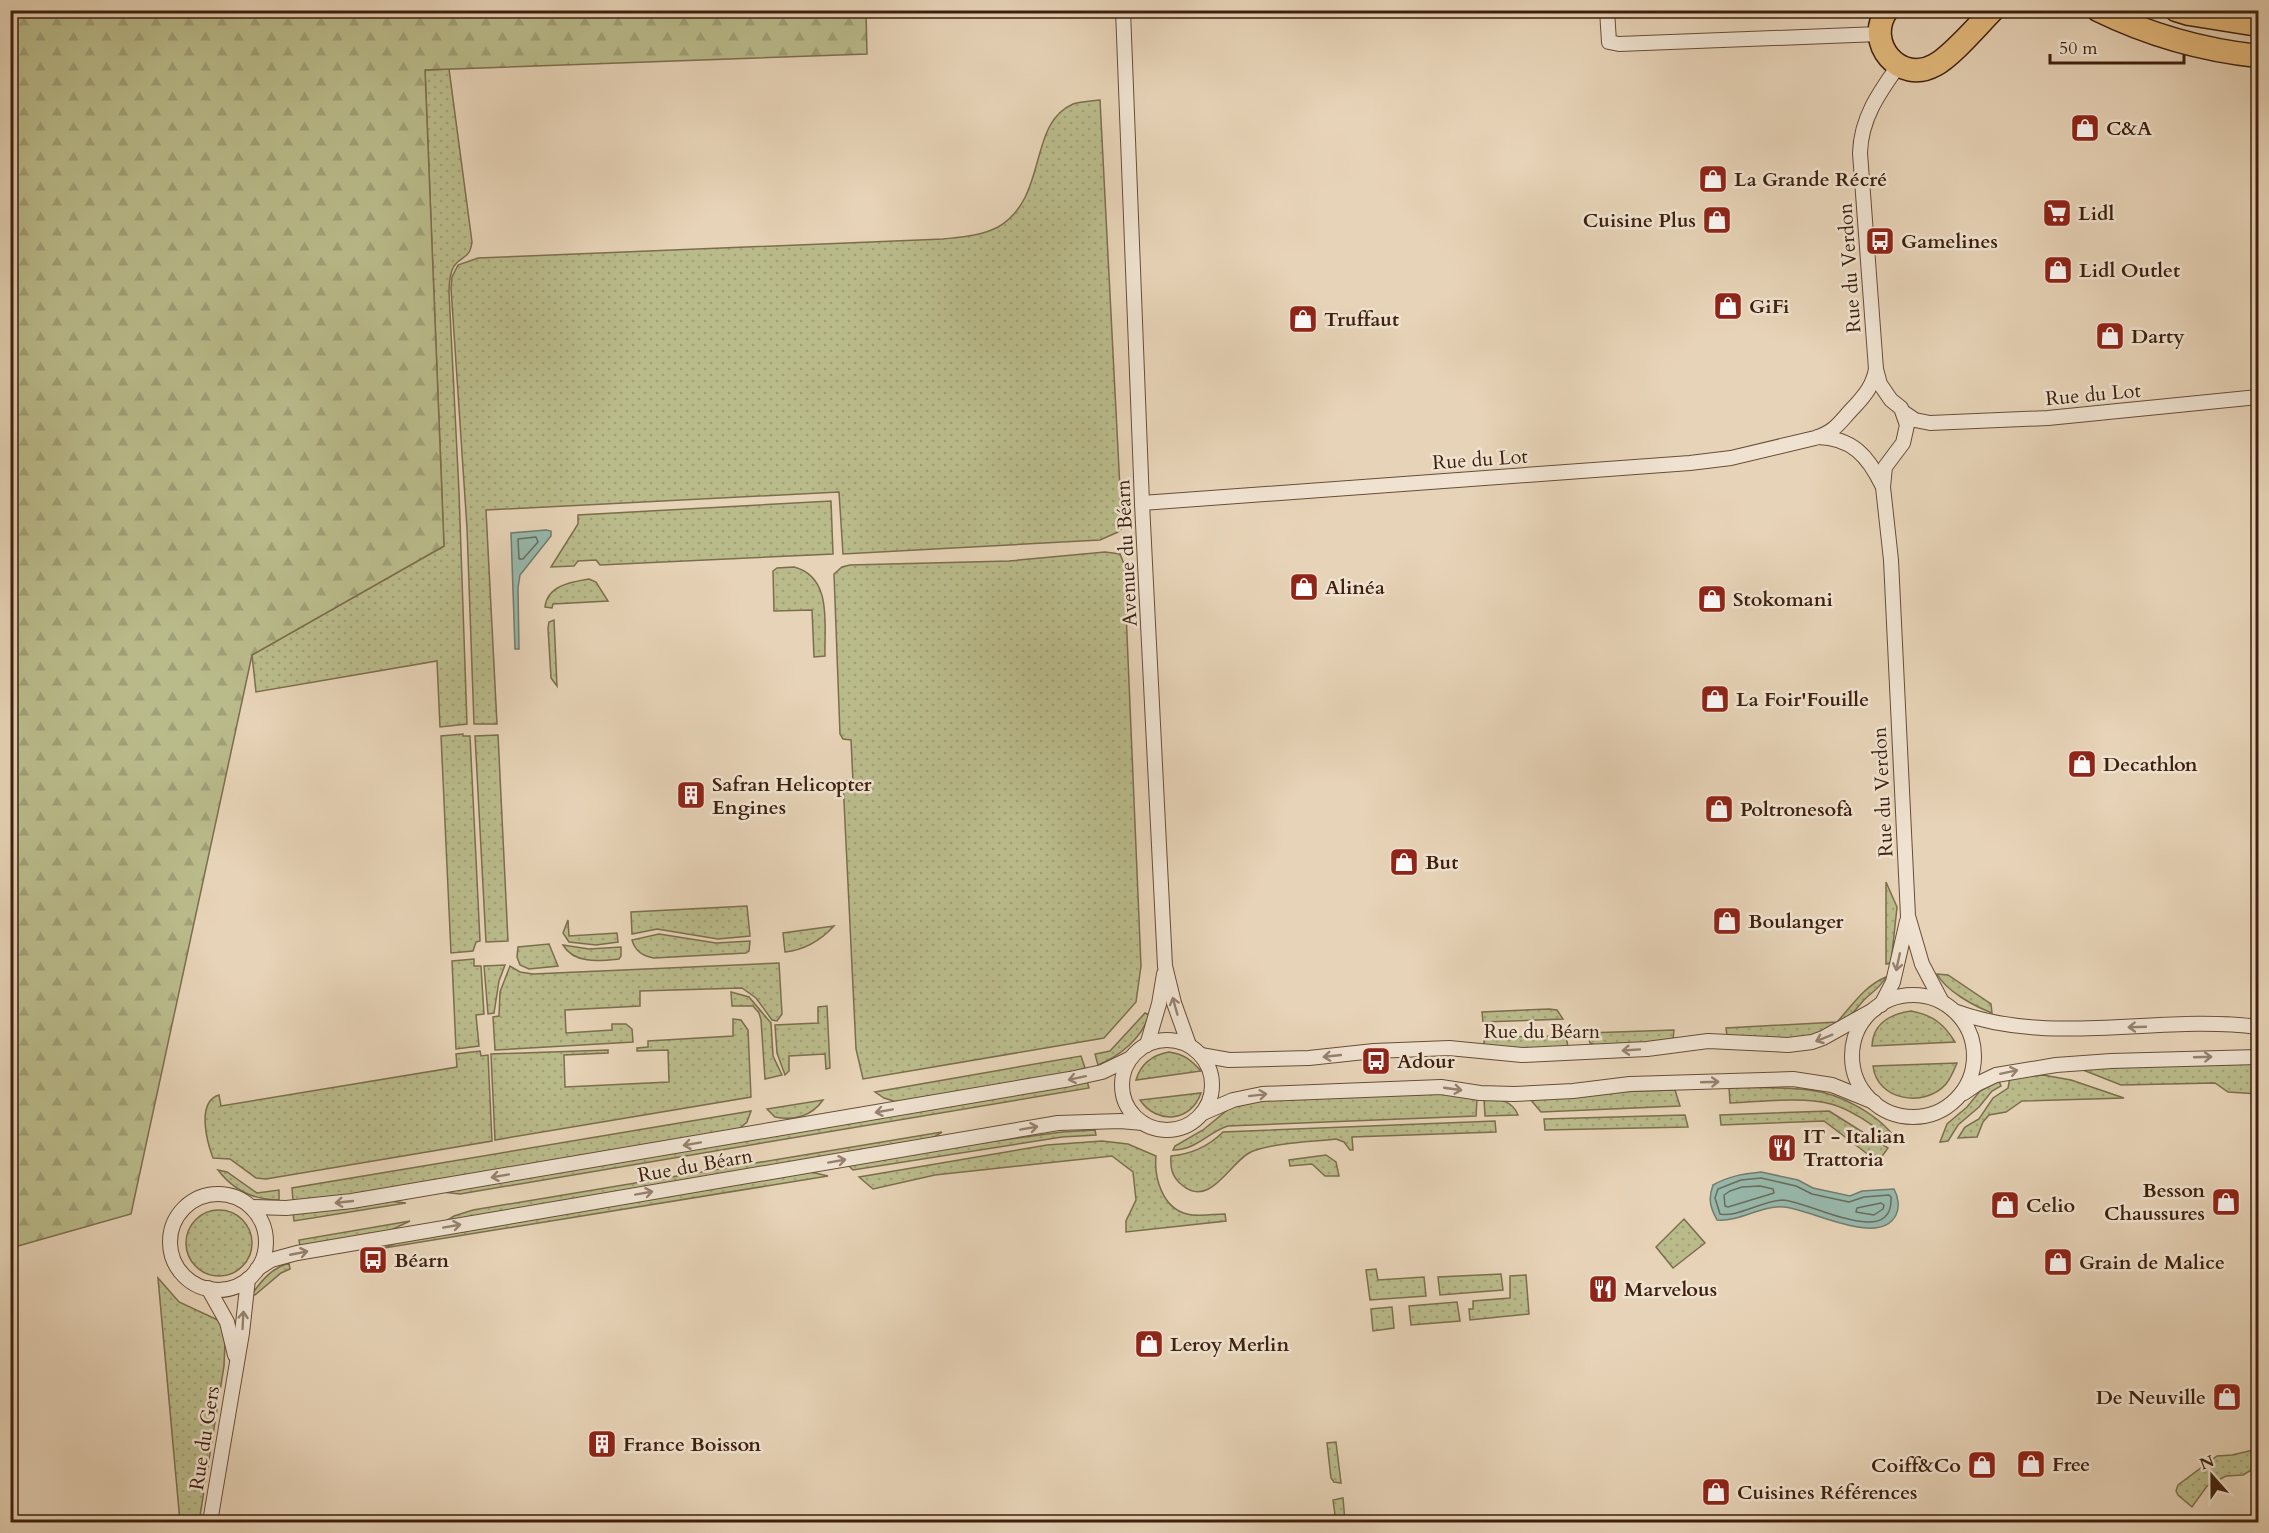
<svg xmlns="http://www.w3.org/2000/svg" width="2269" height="1533" font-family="Cardo,serif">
	<defs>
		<pattern id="green-dots" width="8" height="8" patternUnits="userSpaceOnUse" patternTransform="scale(1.5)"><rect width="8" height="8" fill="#babb8b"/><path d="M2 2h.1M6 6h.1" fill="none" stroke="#a1a077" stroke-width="1.8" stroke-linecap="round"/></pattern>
		<pattern id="forest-firs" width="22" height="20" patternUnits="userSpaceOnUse" patternTransform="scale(1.5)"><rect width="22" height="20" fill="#babb8b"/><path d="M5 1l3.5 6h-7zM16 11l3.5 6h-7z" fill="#a1a077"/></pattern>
	</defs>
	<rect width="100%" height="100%" fill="#e7d3b7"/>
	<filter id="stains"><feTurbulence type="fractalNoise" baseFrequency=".00333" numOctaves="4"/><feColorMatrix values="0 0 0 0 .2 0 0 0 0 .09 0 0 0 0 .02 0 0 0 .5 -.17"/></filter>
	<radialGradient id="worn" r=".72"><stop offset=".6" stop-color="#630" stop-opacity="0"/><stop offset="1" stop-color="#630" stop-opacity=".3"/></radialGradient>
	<g fill="url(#green-dots)" stroke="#7c6e4c" stroke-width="1.5">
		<path d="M449 69 472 242C470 259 462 255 454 266 450 273 449 283 449 292L459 492 467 724 440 727 437 661 256 692 252 655 444 546 425 70Z"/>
		<path d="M1100 100 1122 528 1118 532 1100 540 843 554 839 492 486 510 497 724H474L467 528 451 288 452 277 458 265 478 258 943 239C962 237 981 236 998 227 1049 197 1027 124 1073 104 1081 101 1091 101 1100 100Z"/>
		<path d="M831 501 833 554 600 565 596 560 578 561 574 566 551 567 578 524V515Z"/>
		<path d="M1105 552 1120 554 1124 564 1141 966 1136 1002 1104 1038 863 1079 856 1049 843 781H853L851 740 843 739 840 734 834 574 842 567 850 565 1009 561Z"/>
		<path d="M794 567C833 577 824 625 825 656L814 657 812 610 774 611 773 571 777 568Z"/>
		<path d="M589 579 596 582 608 601 553 604 552 608 545 607C547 585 572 582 589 579Z"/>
		<path d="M554 620 557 686 551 678 548 628 549 622Z"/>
		<path d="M463 734V736H470L480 941 476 942 473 951 451 953 441 736Z"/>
		<path d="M498 735 508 941 486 942 475 736Z"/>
		<path d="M1886 882 1897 907 1891 963 1886 964Z"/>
		<path d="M747 906 750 936 718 939 657 929 632 934 631 912Z"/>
		<path d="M568 920 569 936 617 933 618 942 596 945 569 942 563 933Z"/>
		<path d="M834 926C821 940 804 950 785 952L783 933Z"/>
		<path d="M659 934 716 943 750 941 749 951 746 953 654 958C642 956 635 951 632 940Z"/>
		<path d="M549 944 558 966 529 969 520 965 517 957 518 947Z"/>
		<path d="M563 945 589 949 621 947V956L619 959C599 961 574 964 563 945Z"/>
		<path d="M474 959V966H481L484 1014 476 1015 479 1046 456 1049 452 961Z"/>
		<path d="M779 963 782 1014 777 1021 772 1020 756 998 742 988 640 991V1006L565 1010 566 1033 612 1030V1024H626L632 1029 633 1042 495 1050 493 1017 499 1016 500 992 510 966 520 972 533 974Z"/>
		<path d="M505 965 499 981 494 1013 488 1014 484 966Z"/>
		<path d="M1937 974 1948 975 1991 1004 1992 1013C1974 1006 1946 991 1937 974Z"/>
		<path d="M1886 977C1880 988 1872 992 1864 1000 1858 1006 1854 1013 1848 1017 1810 1046 1771 1038 1727 1036L1726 1028 1837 1022C1852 1006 1864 986 1886 977Z"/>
		<path d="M731 992 749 997 771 1023 773 1056 782 1075 765 1079 761 1020 759 1013 753 1006H732Z"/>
		<path d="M827 1006 830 1068 826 1069 825 1054 789 1056V1071L785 1075 777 1053 775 1025 818 1023V1007Z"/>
		<path d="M1549 1009 1557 1010 1563 1019 1483 1022 1482 1012Z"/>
		<path d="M1911 1011C1933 1015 1944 1024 1955 1042L1872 1046C1873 1022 1891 1014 1911 1011Z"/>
		<path d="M1145 1013 1149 1015C1142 1038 1120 1056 1098 1065L1095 1054 1110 1051Z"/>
		<path d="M733 1019 741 1020 748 1030 751 1097 495 1140 491 1054 608 1050V1053L564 1055 565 1087 669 1082 668 1050 637 1051V1048L648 1047V1041L733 1036Z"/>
		<path d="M1674 1030 1673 1039C1651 1043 1612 1053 1590 1043L1587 1033Z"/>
		<path d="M1566 1036 1568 1047 1516 1050 1484 1046V1037Z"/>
		<path d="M480 1051 481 1056 488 1055 492 1141 266 1179 256 1178 230 1159 213 1158C207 1142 196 1102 219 1095L221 1106 457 1067 456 1054Z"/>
		<path d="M1169 1052C1184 1054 1191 1060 1201 1071L1136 1080C1141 1063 1152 1055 1169 1052Z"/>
		<path d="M1081 1056 1085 1068 1054 1078 900 1103 884 1098 875 1092Z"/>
		<path d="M1957 1063C1954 1070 1951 1078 1946 1084 1925 1108 1877 1101 1873 1066Z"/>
		<path d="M2258 1063V1094L2228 1092 2215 1083 2121 1085 2078 1068Z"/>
		<path d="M2043 1075 2071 1080 2124 1098 2022 1101 2006 1112 1989 1115 1983 1122 1977 1137 1958 1138 1965 1127 1979 1119 1993 1098 2008 1088 2010 1078Z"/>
		<path d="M1087 1081 1089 1088 460 1194 442 1192Z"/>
		<path d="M1999 1081 2001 1086 1992 1091 1979 1107 1958 1125 1948 1141 1940 1142 1947 1124 1967 1107 1980 1091Z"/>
		<path d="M1729 1087C1755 1088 1782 1087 1809 1090 1840 1093 1883 1116 1899 1144 1880 1131 1854 1110 1831 1104 1800 1096 1762 1102 1730 1103Z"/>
		<path d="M1675 1090 1680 1106 1541 1112 1530 1099 1609 1092Z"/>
		<path d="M1201 1093C1191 1122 1157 1125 1140 1100Z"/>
		<path d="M1423 1094H1444L1477 1099 1476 1116 1228 1126C1208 1132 1197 1150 1173 1150L1175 1146 1203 1130 1231 1107 1262 1100Z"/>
		<path d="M1484 1099C1499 1099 1512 1100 1518 1115L1485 1116Z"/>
		<path d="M823 1100C812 1116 794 1121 775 1117L767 1109Z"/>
		<path d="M751 1111 747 1122 739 1129 337 1198 293 1201 292 1188Z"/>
		<path d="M1829 1111 1888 1148 1878 1162 1824 1121 1721 1125 1720 1115Z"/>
		<path d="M1685 1115 1688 1127 1545 1130 1544 1119Z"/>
		<path d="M1495 1121 1496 1132 1352 1137 1353 1150H1350L1344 1142 1336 1139C1310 1142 1279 1142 1253 1151 1231 1159 1211 1210 1182 1185 1172 1177 1170 1168 1171 1156 1192 1154 1208 1147 1223 1132Z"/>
		<path d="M1095 1130 1096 1135 1062 1137 853 1170 847 1164 958 1146 1062 1132Z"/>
		<path d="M942 1132 931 1139 443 1223 454 1216 473 1210Z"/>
		<path d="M1102 1141 1128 1144 1156 1156C1154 1177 1162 1208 1187 1214 1198 1217 1214 1214 1225 1214L1226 1221 1126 1232V1221L1136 1200 1133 1172 1112 1156 935 1175 873 1189 859 1177 1047 1145Z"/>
		<path d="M1326 1155 1336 1162 1339 1176H1325L1312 1164 1290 1166 1289 1160Z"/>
		<path d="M218 1170 227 1172 257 1193 279 1190V1200C254 1200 234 1191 218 1170Z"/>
		<path d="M811 1172 828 1176 384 1248 395 1243Z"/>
		<path d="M382 1200 406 1203 294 1221 293 1213Z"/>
		<circle cx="219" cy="1243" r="33"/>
		<path d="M1684 1219 1705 1243 1673 1268 1656 1247Z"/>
		<path d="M410 1221 389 1231 300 1246 299 1240Z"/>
		<path d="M289 1263 290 1269 281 1273 255 1295 252 1294C262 1280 272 1268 289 1263Z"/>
		<path d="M1376 1269 1378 1280 1424 1277 1426 1296 1370 1300 1366 1270Z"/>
		<path d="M1501 1274 1503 1290 1440 1295 1438 1277Z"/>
		<path d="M1526 1275 1529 1314 1470 1320 1469 1309H1473V1301L1510 1298V1276Z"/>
		<path d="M158 1278 179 1302 220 1321 225 1342 224 1366 199 1522H180Z"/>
		<path d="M1457 1302 1460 1321 1411 1325 1409 1306Z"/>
		<path d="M1392 1307 1394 1328 1373 1331 1371 1309Z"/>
		<path d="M1336 1442 1341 1483 1334 1482 1331 1478 1327 1443Z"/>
		<path d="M2258 1449V1466L2243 1475 2226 1476 2207 1486 2192 1507 2178 1495 2176 1491 2178 1485 2217 1456 2232 1455Z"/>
		<path d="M1343 1498 1345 1522H1336L1333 1500Z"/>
	</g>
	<path fill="url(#forest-firs)" stroke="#7c6e4c" stroke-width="1.5" d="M11 10 866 11 867 54 425 70 444 546 252 655 131 1214 11 1248Z"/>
	<g fill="#97b8ab" stroke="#737b6c" stroke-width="1.5">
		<path d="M546 530 551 531V536L520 575 518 588 519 649H515L511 533Z"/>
		<path d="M1761 1172 1798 1180 1813 1188 1850 1196 1862 1191 1894 1189C1898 1196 1900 1207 1896 1215 1879 1248 1811 1209 1784 1207 1761 1205 1740 1222 1717 1220 1710 1207 1708 1199 1713 1185 1729 1176 1743 1174 1761 1172Z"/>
	</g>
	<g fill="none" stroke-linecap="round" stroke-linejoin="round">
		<g stroke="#6a6c5c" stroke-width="1.5">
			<path d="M536 537 538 542 523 559H519L518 539Z"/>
			<path d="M1761 1178 1796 1186 1812 1194 1849 1202 1864 1197 1889 1195 1891 1197C1894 1251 1809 1201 1783 1200 1763 1200 1737 1218 1720 1214L1715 1198 1718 1189 1741 1180Z"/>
			<path d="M1760 1186 1773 1189 1774 1193 1728 1207 1725 1206 1724 1195 1730 1191 1742 1187Z"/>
			<path d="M1881 1203 1884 1205 1883 1209 1874 1215 1856 1212 1857 1208Z"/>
		</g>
		<g stroke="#684d38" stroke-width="16">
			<g id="minor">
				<path d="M1123 10 1142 503 1165 966 1174 1003 1189 1045"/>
				<path d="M1607 10 1609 42 1619 44 1879 34"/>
				<path d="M1898 66C1879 93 1861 118 1860 153L1876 369 1880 384 1891 400 1901 408 1907 425 1903 443 1885 467 1883 487 1891 560 1908 916 1922 964 1942 1002"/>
				<path d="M1903 412 1915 420 1930 423 2048 418 2258 397"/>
				<path d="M1818 437C1852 438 1868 456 1882 485"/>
				<path d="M1142 503 1690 463 1731 458 1815 438C1837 431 1840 421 1855 406 1866 394 1873 385 1876 369"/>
				<circle cx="1913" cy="1056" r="61"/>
				<path d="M1881 1005 1893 982 1907 921"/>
				<path d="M1957 1012C2054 1047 2159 1014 2258 1027"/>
				<circle cx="1167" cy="1085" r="45"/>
				<path d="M1147 1045 1159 1004 1164 974"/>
				<path d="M1201 1055 1229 1060 1309 1058 1374 1051 1449 1048 1522 1055 1647 1049 1708 1041 1788 1045 1812 1042 1823 1038 1875 1009"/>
				<path d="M1964 1093 1977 1084 1996 1075 2056 1065 2111 1061 2258 1057"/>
				<path d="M1203 1113 1233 1100 1262 1094 1441 1087 1480 1093 1514 1094 1573 1091 1630 1084 1793 1079 1832 1085 1874 1102"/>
				<circle cx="218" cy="1242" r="48"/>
				<path d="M251 1207 286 1208 352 1201 1070 1079 1102 1072 1131 1058"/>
				<path d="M257 1269 271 1260 297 1253 1058 1123 1120 1121 1143 1123"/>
				<path d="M208 1288 227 1322 235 1355"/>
				<path d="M210 1522 242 1333 248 1279"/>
			</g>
		</g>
		<g stroke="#3e200d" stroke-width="25">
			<g id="primary">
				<path d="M1887 10C1864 43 1900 85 1935 65 1952 56 1978 25 1993 10"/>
				<path d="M2098 10C2149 35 2202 50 2258 56"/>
				<path d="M2176 10 2189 14 2258 25"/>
			</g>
		</g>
		<use href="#minor" stroke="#efe2d0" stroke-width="14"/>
		<use href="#primary" stroke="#e4ba7c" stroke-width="22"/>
	</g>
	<defs><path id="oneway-shaft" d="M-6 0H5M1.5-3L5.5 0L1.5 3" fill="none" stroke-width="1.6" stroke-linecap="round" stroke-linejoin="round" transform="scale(1.5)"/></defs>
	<g stroke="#96816e">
		<use href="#oneway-shaft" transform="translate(1898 962) rotate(102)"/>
		<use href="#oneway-shaft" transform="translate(1175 1006) rotate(-106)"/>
		<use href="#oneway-shaft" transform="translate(2137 1027) rotate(178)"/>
		<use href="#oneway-shaft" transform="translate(1824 1038) rotate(158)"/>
		<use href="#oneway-shaft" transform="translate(1631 1050) rotate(176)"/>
		<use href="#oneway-shaft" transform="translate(1332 1056) rotate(174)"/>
		<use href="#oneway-shaft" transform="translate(2203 1057) rotate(-2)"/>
		<use href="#oneway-shaft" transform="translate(2009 1072) rotate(-12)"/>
		<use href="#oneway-shaft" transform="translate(1077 1078) rotate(168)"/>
		<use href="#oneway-shaft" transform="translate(1710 1082) rotate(-2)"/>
		<use href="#oneway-shaft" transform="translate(1453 1089) rotate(8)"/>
		<use href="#oneway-shaft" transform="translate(1258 1095) rotate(-7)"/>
		<use href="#oneway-shaft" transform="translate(884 1111) rotate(170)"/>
		<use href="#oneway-shaft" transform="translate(1029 1128) rotate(-10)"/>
		<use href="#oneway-shaft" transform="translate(692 1144) rotate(170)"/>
		<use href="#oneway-shaft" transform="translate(837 1161) rotate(-10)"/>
		<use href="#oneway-shaft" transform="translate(500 1176) rotate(170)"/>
		<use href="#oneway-shaft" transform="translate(644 1193) rotate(-10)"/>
		<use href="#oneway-shaft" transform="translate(344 1202) rotate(174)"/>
		<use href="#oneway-shaft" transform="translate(452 1226) rotate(-10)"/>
		<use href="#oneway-shaft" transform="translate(299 1253) rotate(-11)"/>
		<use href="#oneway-shaft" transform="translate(243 1320) rotate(-87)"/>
	</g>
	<defs>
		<g id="shop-square" transform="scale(1.5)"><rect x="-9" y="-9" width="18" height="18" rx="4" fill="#8f2418" stroke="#efe2d0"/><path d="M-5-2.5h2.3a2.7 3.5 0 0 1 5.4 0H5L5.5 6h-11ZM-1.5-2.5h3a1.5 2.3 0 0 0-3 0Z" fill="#fff"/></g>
		<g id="supermarket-square" transform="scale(1.5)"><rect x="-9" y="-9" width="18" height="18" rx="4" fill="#8f2418" stroke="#efe2d0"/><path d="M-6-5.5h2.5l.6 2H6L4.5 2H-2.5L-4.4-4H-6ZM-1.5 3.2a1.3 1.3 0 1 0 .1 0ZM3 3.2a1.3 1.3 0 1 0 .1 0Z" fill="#fff"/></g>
		<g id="bus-square" transform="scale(1.5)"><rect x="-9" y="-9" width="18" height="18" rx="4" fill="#8f2418" stroke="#efe2d0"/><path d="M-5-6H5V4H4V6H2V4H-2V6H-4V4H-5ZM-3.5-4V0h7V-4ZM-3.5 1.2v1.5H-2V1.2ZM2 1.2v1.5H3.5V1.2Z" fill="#fff"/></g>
		<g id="building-square" transform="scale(1.5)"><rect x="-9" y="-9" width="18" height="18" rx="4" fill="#8f2418" stroke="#efe2d0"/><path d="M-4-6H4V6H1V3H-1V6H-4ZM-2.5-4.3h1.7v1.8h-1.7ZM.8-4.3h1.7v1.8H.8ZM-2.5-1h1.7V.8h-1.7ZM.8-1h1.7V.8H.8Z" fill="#fff"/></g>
		<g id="restaurant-square" transform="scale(1.5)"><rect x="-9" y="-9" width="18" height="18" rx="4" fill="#8f2418" stroke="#efe2d0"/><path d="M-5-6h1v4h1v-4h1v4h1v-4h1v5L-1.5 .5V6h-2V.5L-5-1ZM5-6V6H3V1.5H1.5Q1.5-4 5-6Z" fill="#fff"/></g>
	</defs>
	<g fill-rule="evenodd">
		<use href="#shop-square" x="2085" y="128"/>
		<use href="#shop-square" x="1713" y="179"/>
		<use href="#supermarket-square" x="2057" y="213"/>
		<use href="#shop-square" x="1717" y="220"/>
		<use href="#bus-square" x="1880" y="241"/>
		<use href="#shop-square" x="2058" y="270"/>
		<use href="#shop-square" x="1728" y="306"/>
		<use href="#shop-square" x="1303" y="319"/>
		<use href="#shop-square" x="2110" y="336"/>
		<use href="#shop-square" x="1304" y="587"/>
		<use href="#shop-square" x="1712" y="599"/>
		<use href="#shop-square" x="1715" y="699"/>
		<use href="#shop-square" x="2082" y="764"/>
		<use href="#building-square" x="691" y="795"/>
		<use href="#shop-square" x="1719" y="809"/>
		<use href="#shop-square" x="1404" y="862"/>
		<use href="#shop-square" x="1727" y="921"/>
		<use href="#bus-square" x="1376" y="1061"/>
		<use href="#restaurant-square" x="1782" y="1148"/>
		<use href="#shop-square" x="2226" y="1202"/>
		<use href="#shop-square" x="2005" y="1205"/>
		<use href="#bus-square" x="373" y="1260"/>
		<use href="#shop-square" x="2058" y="1262"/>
		<use href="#restaurant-square" x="1603" y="1289"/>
		<use href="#shop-square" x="1149" y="1344"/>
		<use href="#shop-square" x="2227" y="1397"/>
		<use href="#building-square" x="602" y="1444"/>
		<use href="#shop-square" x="2031" y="1464"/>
		<use href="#shop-square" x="1982" y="1465"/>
		<use href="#shop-square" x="1716" y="1492"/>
	</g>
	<g text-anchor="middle" stroke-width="5" stroke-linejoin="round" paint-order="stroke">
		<g font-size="20" font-weight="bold" fill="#3e200d" stroke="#efe2d0" text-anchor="start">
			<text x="2106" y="135">C&amp;A</text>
			<text x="1734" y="186">La Grande Récré</text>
			<text x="2078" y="220">Lidl</text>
			<text x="1696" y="227" text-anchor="end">Cuisine Plus</text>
			<text x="1901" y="248">Gamelines</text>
			<text x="2079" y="277">Lidl Outlet</text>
			<text x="1749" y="313">GiFi</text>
			<text x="1324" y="326">Truffaut</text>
			<text x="2131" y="343">Darty</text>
			<text x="1325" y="594">Alinéa</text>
			<text x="1733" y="606">Stokomani</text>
			<text x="1736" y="706">La Foir'Fouille</text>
			<text x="2103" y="771">Decathlon</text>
			<text x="712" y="791">Safran Helicopter<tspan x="712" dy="23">Engines</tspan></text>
			<text x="1740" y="816">Poltronesofà</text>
			<text x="1425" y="869">But</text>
			<text x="1748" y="928">Boulanger</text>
			<text x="1397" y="1068">Adour</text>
			<text x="1803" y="1143">IT - Italian<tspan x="1803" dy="23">Trattoria</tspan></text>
			<text x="2205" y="1197" text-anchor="end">Besson<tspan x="2205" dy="23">Chaussures</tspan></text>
			<text x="2026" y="1212">Celio</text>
			<text x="394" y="1267">Béarn</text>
			<text x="2079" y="1269">Grain de Malice</text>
			<text x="1624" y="1296">Marvelous</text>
			<text x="1170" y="1351">Leroy Merlin</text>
			<text x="2206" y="1404" text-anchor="end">De Neuville</text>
			<text x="623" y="1451">France Boisson</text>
			<text x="2052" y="1471">Free</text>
			<text x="1961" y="1472" text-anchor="end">Coiff&amp;Co</text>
			<text x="1737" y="1499">Cuisines Références</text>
		</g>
		<g font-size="20" fill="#3e200d" stroke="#efe2d0">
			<text transform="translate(1849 268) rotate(-94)" y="7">Rue du Verdon</text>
			<text transform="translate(2093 394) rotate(-5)" y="7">Rue du Lot</text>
			<text transform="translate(1480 459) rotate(-4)" y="7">Rue du Lot</text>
			<text transform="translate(1126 553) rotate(-93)" y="7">Avenue du Béarn</text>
			<text transform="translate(1882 792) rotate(-93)" y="7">Rue du Verdon</text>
			<text x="1542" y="1038">Rue du Béarn</text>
			<text transform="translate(695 1165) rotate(-10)" y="7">Rue du Béarn</text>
			<text transform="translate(204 1438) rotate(-81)" y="7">Rue du Gers</text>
		</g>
	</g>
	<rect width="2269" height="1533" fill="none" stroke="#e7d3b7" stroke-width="36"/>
	<rect x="12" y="12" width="2245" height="1509" fill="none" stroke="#3e200d" stroke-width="3"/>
	<rect x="18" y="18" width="2233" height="1497" fill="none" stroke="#3e200d" stroke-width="1.5"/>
	<g transform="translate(2212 1476) rotate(339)" stroke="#efe2d0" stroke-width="4.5" paint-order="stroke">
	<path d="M0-4.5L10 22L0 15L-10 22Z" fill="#3e200d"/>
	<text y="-9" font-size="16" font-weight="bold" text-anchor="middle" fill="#3e200d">N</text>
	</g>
	<path d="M2050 54v9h134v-9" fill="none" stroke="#3e200d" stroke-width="3"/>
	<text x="2059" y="54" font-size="18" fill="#3e200d" stroke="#efe2d0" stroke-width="4.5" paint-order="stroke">50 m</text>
	<rect width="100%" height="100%" filter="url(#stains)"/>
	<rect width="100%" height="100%" fill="url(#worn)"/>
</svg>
